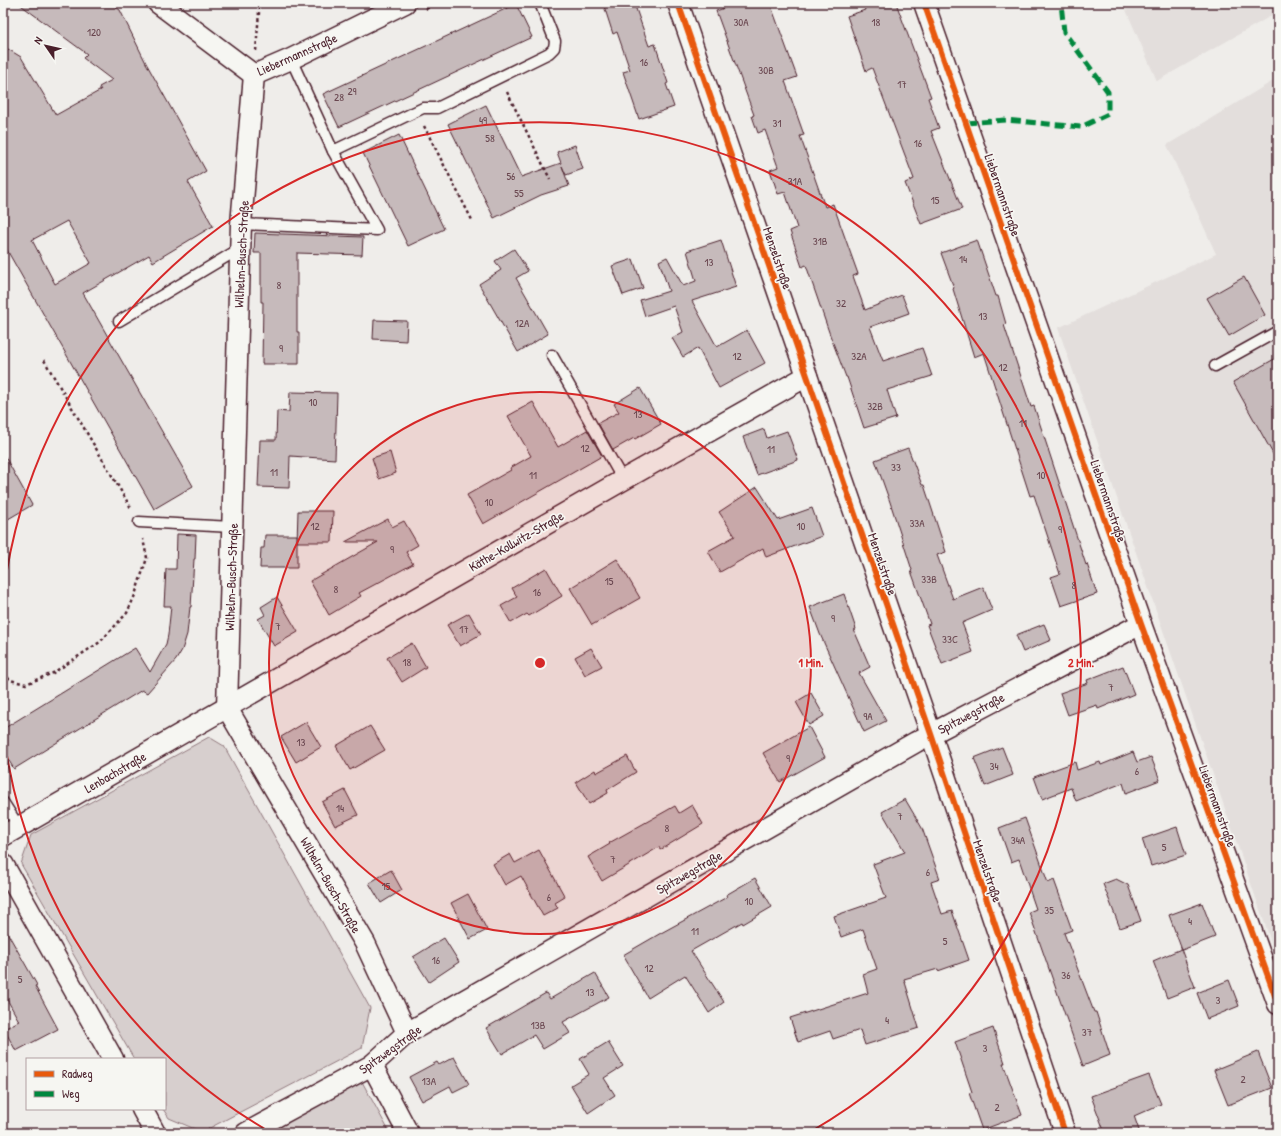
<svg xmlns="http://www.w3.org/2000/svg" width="1281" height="1136" font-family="'Patrick Hand',sans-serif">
	<rect width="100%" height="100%" fill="#efedea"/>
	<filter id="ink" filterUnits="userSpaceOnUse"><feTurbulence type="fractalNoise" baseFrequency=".025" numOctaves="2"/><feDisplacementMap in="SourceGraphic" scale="8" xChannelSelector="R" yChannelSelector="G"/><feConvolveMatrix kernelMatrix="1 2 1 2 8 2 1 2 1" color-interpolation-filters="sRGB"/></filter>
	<g filter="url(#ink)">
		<g fill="#e3dedc">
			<path d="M1123 3H1278V12L1157 81Z"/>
			<path d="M1278 78V948L1274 950 1058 328 1216 254 1167 145Z"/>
		</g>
		<g fill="#d7cfce" stroke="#90777c">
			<path d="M209 737 224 746 370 1008 362 1048 202 1132 169 1118 163 1109H165V1059H134L21 864 31 835Z"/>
			<path d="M360 1078 390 1133H265Z"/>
		</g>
		<g fill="#c6babb" stroke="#4a1f2b" fill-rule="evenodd">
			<path d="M18 3H110L120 10 146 63 206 171 188 182 213 226 153 262 149 255 83 293 193 486 154 509 3 243V46L21 57 56 115 101 90 99 87 112 80 83 58 87 54ZM67 221 91 263 55 284 32 240Z"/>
			<path d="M603 3H634L649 46 655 44 668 83 666 84 674 107 639 119 623 72 630 70 617 32 613 34Z"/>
			<path d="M738 3H770L797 77 785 81 804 135 800 136 825 207 833 204 858 274 853 276 865 310 902 295 909 313 870 327 883 361 922 348 932 376 887 390 896 418 864 428 847 377H846L830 335 806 265 802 267 790 231 797 228 785 192 778 194 770 170 778 167 765 130 758 133 752 116 754 115 716 11Z"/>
			<path d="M863 3H896L931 97 928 98 939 128 931 131 962 209 921 224 905 183 914 179 872 68 866 71 847 16 865 10Z"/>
			<path d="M516 4 532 37 339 127 323 94Z"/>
			<path d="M486 105 521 177 561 163 557 152 575 145 583 169 566 175 562 166 569 186 541 195 494 218 448 124Z"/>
			<path d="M399 135 444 229 408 246 363 153Z"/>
			<path d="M255 233 363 237 362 255 297 253V332H299V364H262L263 302H261V253H254Z"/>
			<path d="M721 240 736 287 692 301 717 347 747 330 765 363 719 388 698 348 683 357 672 338 683 332 674 306 645 316 640 300 669 291 659 261 667 257 683 286 696 281 687 251Z"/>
			<path d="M977 240 996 296H998L1006 324 1004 325 1031 407 1034 406 1086 565 1087 564 1097 594 1061 606 1051 577 1060 574 1034 495 1030 496 984 353 974 357 953 289 954 288 941 253Z"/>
			<path d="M514 249 528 271 516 278 548 334 518 352 479 284 501 270 495 261Z"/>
			<path d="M633 259 643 288 623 295 612 266Z"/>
			<path d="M1244 277 1265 315 1229 336 1207 298Z"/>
			<path d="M374 320 407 321 406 341 373 339Z"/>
			<path d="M1278 357V463L1233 382Z"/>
			<path d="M640 388 661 424 635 439 634 438 613 450 598 423 619 412 614 404Z"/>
			<path d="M290 392 337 393 335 459 290 456 289 488 258 487 260 440H276L277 411 289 412Z"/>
			<path d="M533 402 558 447 587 430 602 456 483 524 467 495 511 470 510 468 531 456 508 416Z"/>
			<path d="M764 429 767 438 787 431 798 460 757 475 743 437Z"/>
			<path d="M908 448 922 485H924L946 552 937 555 953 599 983 587 992 610 962 623 973 652 942 664 927 625 930 624 911 571 912 570 890 502 875 460Z"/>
			<path d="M390 452 396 473 379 479 372 458Z"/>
			<path d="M3 453 32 505 3 522Z"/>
			<path d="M757 487 778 520 812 508 822 536 766 557 763 548 720 572 708 551 735 536 719 512Z"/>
			<path d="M298 511H333L332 542H297Z"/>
			<path d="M388 519 392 527 404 521 418 545 406 552 413 564 359 593 361 596 329 615 310 581 378 542H345Z"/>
			<path d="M177 534 196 535 195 559H194L191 607H190L187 634 182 650 176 660 147 693 142 690 14 769 3 751V729L135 648 150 672 166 644 168 635 171 606H164L166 569H176Z"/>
			<path d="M265 535H297V568H260L261 548H264Z"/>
			<path d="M617 559 640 598 592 625 570 588Z"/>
			<path d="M546 568 562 596 529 616 527 614 511 623 501 606 517 597 512 588Z"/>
			<path d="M844 594 856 629 854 630 870 667 859 673 886 721 864 732 820 634 810 607Z"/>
			<path d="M277 597 298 632 274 646 258 619 265 615 261 607Z"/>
			<path d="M469 613 481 634 460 646 447 625Z"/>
			<path d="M1044 624 1051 640 1023 652 1016 635Z"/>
			<path d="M412 643 426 667 402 682 387 658Z"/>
			<path d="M591 648 602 666 585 675 575 657Z"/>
			<path d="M1123 666 1134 694 1098 709 1097 705 1068 715 1060 693 1088 683 1087 680Z"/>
			<path d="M811 693 824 716 809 725 796 702Z"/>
			<path d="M306 722 321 747 296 762 281 737Z"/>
			<path d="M370 726 385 750 350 770 336 746Z"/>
			<path d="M809 727 825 757 780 782 763 753Z"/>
			<path d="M1002 747 1013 775 985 786 974 758Z"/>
			<path d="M1133 752 1137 762 1151 757 1160 780 1126 793 1123 783 1076 801 1071 788 1042 799 1034 777 1075 762 1077 770 1100 762 1101 765Z"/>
			<path d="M627 756 636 772 607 790 608 793 589 804 576 782 595 770 596 773Z"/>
			<path d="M345 790 358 815 335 826 322 802Z"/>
			<path d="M905 799 922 828 940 879 931 882 942 914 952 911 969 960 938 971V969L904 979 919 1028 865 1045 860 1030 833 1039 830 1031 798 1042 790 1018 868 993 863 974 877 969 863 929 841 937 834 916 886 898 873 864 905 852 882 812Z"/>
			<path d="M692 805 703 824 660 850 659 847 602 881 588 857 610 844 609 843 675 806 679 813Z"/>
			<path d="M1025 818 1048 883 1054 880 1072 930 1064 933 1094 1012H1096L1110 1055 1083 1066 1029 912 1036 909 1019 859 1011 862 999 828Z"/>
			<path d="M1177 827 1186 855 1151 866 1142 839Z"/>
			<path d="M539 850 565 897 555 903 558 908 543 916 521 876 505 885 493 864 510 854 515 863Z"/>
			<path d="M391 870 402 890 381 903 369 883Z"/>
			<path d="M755 878 772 907 743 924 742 922 691 951 724 1002 709 1013 685 975 648 998 623 955 661 933 727 897 726 895Z"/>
			<path d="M1116 879 1128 885 1141 921 1120 928 1103 884Z"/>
			<path d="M468 894 487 930 470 939 451 903Z"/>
			<path d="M1202 903 1215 937 1182 950 1169 915Z"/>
			<path d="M3 925 37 985 35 986 58 1029 16 1051 4 1029 19 1021 3 992Z"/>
			<path d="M444 938 459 962 429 982 413 957Z"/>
			<path d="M1181 949 1195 987 1167 998 1153 961Z"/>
			<path d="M595 973 609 997 563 1022 570 1033 543 1049 534 1035 502 1054 486 1028 546 993 550 999Z"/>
			<path d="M1229 980 1239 1006 1207 1019 1197 993Z"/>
			<path d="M993 1028 1005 1063H1003L1022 1115 982 1130 969 1093 972 1092 955 1042Z"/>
			<path d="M608 1042 623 1066 604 1078 615 1095 588 1113 571 1085 589 1074 580 1059Z"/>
			<path d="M1258 1052 1272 1088 1228 1105 1214 1070Z"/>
			<path d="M454 1057 469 1084 453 1092 450 1086 422 1101 409 1077 437 1062 439 1065Z"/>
			<path d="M1149 1075 1161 1104 1134 1116 1140 1133H1105L1091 1096Z"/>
		</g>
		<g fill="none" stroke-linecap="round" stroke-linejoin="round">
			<g stroke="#4a1f2b" stroke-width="13">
				<g id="lane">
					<path d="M291 59 333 151 423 108H437L549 53 554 48 555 41 540 3"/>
					<path d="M241 224 377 230 333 151"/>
					<path d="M119 321 241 248"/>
					<path d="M552 355 623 480"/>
					<path d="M1215 366 1278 331"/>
					<path d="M139 522 232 527"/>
					<path d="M3 802 19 827"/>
				</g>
			</g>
			<g stroke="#4a1f2b" stroke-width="23">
				<g id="street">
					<path d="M158 3 254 75"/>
					<path d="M678 3 931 734 1065 1133"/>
					<path d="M924 3 1141 624 1278 1004"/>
					<path d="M254 75 241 224 227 708 365 943 407 1033"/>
					<path d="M254 75 291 59 405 3"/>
					<path d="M3 836 623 480 807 376"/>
					<path d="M3 864 113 1059"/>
					<path d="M372 1065 408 1133"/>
					<path d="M142 1109 155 1133"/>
					<path d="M246 1133 372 1065 407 1033 916 742 1141 624"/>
				</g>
			</g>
			<g stroke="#4a1f2b" stroke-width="2.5" stroke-dasharray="3 3" stroke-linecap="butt">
				<path d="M426 9 438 3"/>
				<path d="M256 51 259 12 258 3"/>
				<path d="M507 92 550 179"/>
				<path d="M424 126 472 220"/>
				<path d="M44 360 131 508"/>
				<path d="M3 673 10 680 26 684 53 673 100 642 127 613 135 595 147 558 143 539"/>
			</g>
			<use href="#lane" stroke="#f6f6f2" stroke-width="10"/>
			<use href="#street" stroke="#f6f6f2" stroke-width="20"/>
			<path stroke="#00873e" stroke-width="5" stroke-dasharray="10 5" stroke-linecap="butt" d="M966 123 1006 120 1081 127 1108 114V92L1064 32 1061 3"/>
			<g stroke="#f6f6f2" stroke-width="8">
				<g id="cycleway">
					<path d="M678 3 931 734 1065 1133"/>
					<path d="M924 3 1141 624 1278 1004"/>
				</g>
			</g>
			<use href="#cycleway" stroke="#e8590c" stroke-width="6"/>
		</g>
	</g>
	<circle cx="540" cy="663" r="271" fill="#d62828" fill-opacity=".12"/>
	<g fill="none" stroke="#d62828" stroke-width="2">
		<circle cx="540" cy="663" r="271"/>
		<path d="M270 1132A541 541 0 0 1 3 729M3 597A541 541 0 1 1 810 1132"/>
	</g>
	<g text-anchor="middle" stroke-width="3.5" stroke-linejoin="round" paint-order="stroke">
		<g font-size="11" fill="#69464f">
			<text x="741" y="26">30A</text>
			<text x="876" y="26">18</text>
			<text x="94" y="36">120</text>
			<text x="644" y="66">16</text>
			<text x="766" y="74">30B</text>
			<text x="902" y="88">17</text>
			<text x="352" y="95">29</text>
			<text x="339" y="101">28</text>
			<text x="483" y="124">49</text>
			<text x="777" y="127">31</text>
			<text x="490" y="142">58</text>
			<text x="918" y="147">16</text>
			<text x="511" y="180">56</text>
			<text x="795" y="185">31A</text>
			<text x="519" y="197">55</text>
			<text x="935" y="204">15</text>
			<text x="820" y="245">31B</text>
			<text x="963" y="263">14</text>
			<text x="709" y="266">13</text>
			<text x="279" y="289">8</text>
			<text x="841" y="307">32</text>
			<text x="983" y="320">13</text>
			<text x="522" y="327">12A</text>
			<text x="281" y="352">9</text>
			<text x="737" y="360">12</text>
			<text x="859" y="360">32A</text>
			<text x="1003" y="371">12</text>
			<text x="313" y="406">10</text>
			<text x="875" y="410">32B</text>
			<text x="638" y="418">13</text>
			<text x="1023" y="427">11</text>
			<text x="585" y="452">12</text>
			<text x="771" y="453">11</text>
			<text x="896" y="471">33</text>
			<text x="274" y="476">11</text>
			<text x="533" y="479">11</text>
			<text x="1041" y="479">10</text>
			<text x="489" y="506">10</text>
			<text x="917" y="527">33A</text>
			<text x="315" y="530">12</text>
			<text x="801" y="530">10</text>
			<text x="1060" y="533">9</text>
			<text x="392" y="553">9</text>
			<text x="929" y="583">33B</text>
			<text x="609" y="585">15</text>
			<text x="1074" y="589">8</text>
			<text x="336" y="593">8</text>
			<text x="537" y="596">16</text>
			<text x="833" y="622">9</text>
			<text x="278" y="630">7</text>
			<text x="464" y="633">17</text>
			<text x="950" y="643">33C</text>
			<text x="407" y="666">18</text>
			<text x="1111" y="691">7</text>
			<text x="868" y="720">9A</text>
			<text x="301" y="746">13</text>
			<text x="788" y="762">9</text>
			<text x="994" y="770">34</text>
			<text x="1137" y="775">6</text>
			<text x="340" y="812">14</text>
			<text x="900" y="820">7</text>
			<text x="667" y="832">8</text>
			<text x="1018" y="844">34A</text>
			<text x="1164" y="851">5</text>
			<text x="613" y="863">7</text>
			<text x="928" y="876">6</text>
			<text x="386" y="890">15</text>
			<text x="549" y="901">6</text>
			<text x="749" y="905">10</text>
			<text x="1049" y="914">35</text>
			<text x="1190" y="925">4</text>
			<text x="695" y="935">11</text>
			<text x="945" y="945">5</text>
			<text x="436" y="964">16</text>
			<text x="649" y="972">12</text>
			<text x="1066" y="979">36</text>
			<text x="20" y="983">5</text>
			<text x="590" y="996">13</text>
			<text x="1218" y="1004">3</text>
			<text x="887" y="1024">4</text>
			<text x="538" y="1029">13B</text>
			<text x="1087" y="1036">37</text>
			<text x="985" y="1052">3</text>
			<text x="1243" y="1083">2</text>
			<text x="429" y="1085">13A</text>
			<text x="997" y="1111">2</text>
		</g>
		<g font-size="13" fill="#4a1f2b" stroke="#f6f6f2">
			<text transform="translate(297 54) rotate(-24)" y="5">Liebermannstraße</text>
			<text transform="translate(1003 195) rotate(71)" y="5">Liebermannstraße</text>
			<text transform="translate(241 254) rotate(-87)" y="5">Wilhelm-Busch-Straße</text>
			<text transform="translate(778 258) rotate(71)" y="5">Menzelstraße</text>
			<text transform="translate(1109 501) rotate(71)" y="5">Liebermannstraße</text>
			<text transform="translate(516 541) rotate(-30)" y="5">Käthe-Kollwitz-Straße</text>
			<text transform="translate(883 564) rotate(71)" y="5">Menzelstraße</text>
			<text transform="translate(231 577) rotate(-88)" y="5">Wilhelm-Busch-Straße</text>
			<text transform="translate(971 713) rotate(-28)" y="5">Spitzwegstraße</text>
			<text transform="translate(115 772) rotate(-30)" y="5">Lenbachstraße</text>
			<text transform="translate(1218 806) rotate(70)" y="5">Liebermannstraße</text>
			<text transform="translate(988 871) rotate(71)" y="5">Menzelstraße</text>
			<text transform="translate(689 872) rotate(-30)" y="5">Spitzwegstraße</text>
			<text transform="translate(331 885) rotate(60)" y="5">Wilhelm-Busch-Straße</text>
			<text transform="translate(390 1049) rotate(-36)" y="5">Spitzwegstraße</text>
		</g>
	</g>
	<circle cx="540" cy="663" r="6" fill="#d62828" stroke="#f6f6f2" stroke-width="2"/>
	<g font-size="12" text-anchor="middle" font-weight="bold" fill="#d62828" stroke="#f6f6f2" stroke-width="3.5" stroke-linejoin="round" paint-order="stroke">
		<text x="811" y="667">1 Min.</text>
		<text x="1081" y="667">2 Min.</text>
	</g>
	<rect width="1281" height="1136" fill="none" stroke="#f6f6f2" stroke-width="16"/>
	<rect x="8" y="8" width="1265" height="1120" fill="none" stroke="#4a1f2b" stroke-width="1.5" filter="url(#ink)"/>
	<rect x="26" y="1058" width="140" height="52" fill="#f6f6f2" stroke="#b1a0a2"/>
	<rect x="34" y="1071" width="20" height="6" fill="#e8590c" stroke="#b1a0a2"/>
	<text x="62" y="1078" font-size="12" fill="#4a1f2b">Radweg</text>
	<rect x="34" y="1091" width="20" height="6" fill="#00873e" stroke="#b1a0a2"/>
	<text x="62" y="1098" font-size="12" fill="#4a1f2b">Weg</text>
	<g transform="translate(46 46) rotate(304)" stroke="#f6f6f2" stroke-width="3" paint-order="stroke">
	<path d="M0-3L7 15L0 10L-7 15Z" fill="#4a1f2b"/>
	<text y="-6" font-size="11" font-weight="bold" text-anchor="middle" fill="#4a1f2b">N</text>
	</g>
</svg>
